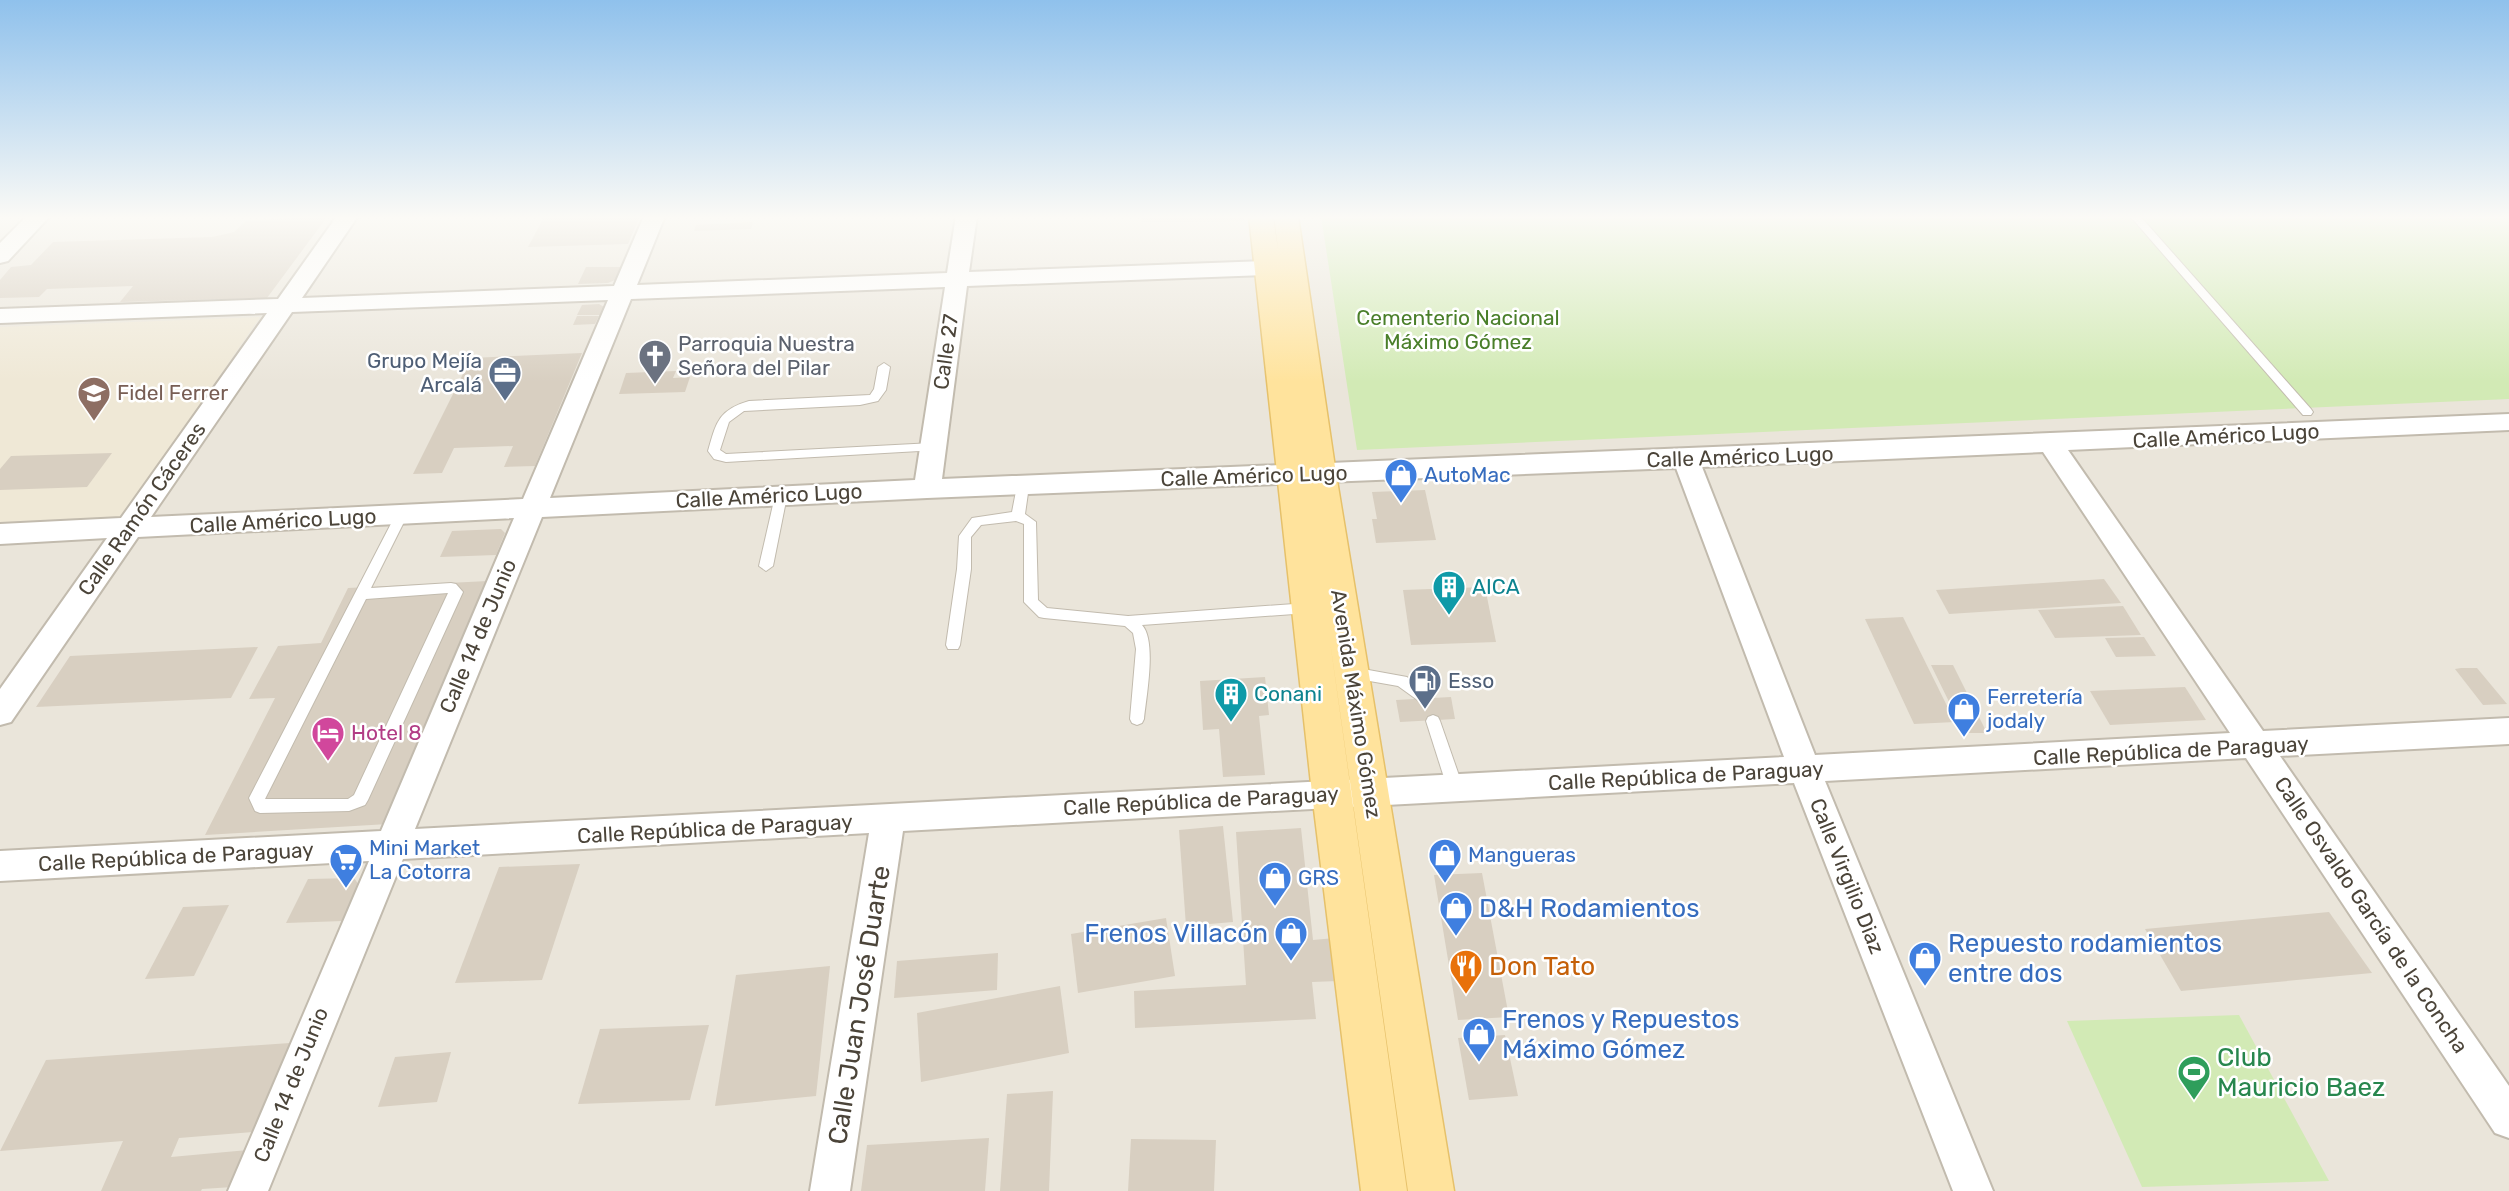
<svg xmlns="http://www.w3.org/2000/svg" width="2509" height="1191" font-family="Rubik,sans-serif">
	<rect width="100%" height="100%" fill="#f6f3ec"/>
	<rect fill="#eae5da" x="0" y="216" width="2509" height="975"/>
	<path fill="#efe8d6" d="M260 317 122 518 0 523V327Z"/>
	<g fill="#d2eab5">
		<path d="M1321 216H2509V399L1357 450Z"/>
		<path d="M2239 1015 2329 1181 2142 1187 2067 1021Z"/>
	</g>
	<g fill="#d8cfc1">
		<path d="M640 216 628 244 528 247 544 217Z"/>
		<path d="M1142 216H1244L1245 221 1141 222Z"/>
		<path d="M327 217 267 298 120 302 133 286 47 289 39 297 0 298V280L11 267 31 265 53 242 212 237 234 232 247 220Z"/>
		<path d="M753 222 751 229 694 231 696 225Z"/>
		<path d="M586 267H621L615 280 608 283 578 284Z"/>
		<path d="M599 304 604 307 600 315H577L582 305Z"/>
		<path d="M577 316H599L595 324 573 325Z"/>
		<path d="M582 353 535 466 504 467 513 446 454 448 442 473 413 474 471 358Z"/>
		<path d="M676 371 673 378 690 377 685 392 619 394 626 373Z"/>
		<path d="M112 453 87 487 0 490V469L11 456Z"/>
		<path d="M1425 490 1436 540 1376 543 1372 519H1377L1372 492Z"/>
		<path d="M501 529 505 533 496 555 440 557 452 531Z"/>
		<path d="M2104 579 2121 603 1949 614 1936 590Z"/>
		<path d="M488 581 388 824 205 835 275 698 249 699 278 646 321 643 348 588Z"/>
		<path d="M1485 587 1496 642 1411 645 1403 590Z"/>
		<path d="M2123 606 2141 635 2055 638 2038 610Z"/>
		<path d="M1903 617 1955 722 1914 724 1865 619Z"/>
		<path d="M2144 637 2156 656 2116 657 2105 638Z"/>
		<path d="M258 647 231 698 36 707 70 656Z"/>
		<path d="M1931 665H1953L1987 733H1968L1958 712H1954Z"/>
		<path d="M2461 668H2477L2507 704 2483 705 2455 669Z"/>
		<path d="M1265 677 1269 715 1259 716 1265 775 1223 777 1219 729 1203 730 1200 681Z"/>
		<path d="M2185 687 2206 720 2110 725 2090 691Z"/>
		<path d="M1451 697 1455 719 1400 722 1396 700Z"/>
		<path d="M1223 826 1233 922 1186 926 1179 830Z"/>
		<path d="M1301 828 1313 940 1335 938 1338 981 1312 982 1316 1019 1135 1028 1134 991 1246 985 1236 832Z"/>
		<path d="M580 864 542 980 455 983 499 867Z"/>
		<path d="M1482 873 1509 1017 1458 1020 1434 875Z"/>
		<path d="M354 878 359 885 343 921 286 923 308 879Z"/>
		<path d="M229 905 194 976 145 979 183 907Z"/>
		<path d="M2329 912 2372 973 2181 991 2145 929Z"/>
		<path d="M1166 918 1175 976 1078 993 1071 934Z"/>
		<path d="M998 953 997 990 894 998 897 961Z"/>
		<path d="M830 966 816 1096 715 1106 736 975Z"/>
		<path d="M1060 986 1069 1053 921 1082 917 1013Z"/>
		<path d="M709 1025 690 1100 578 1104 600 1029Z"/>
		<path d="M1505 1035 1518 1096 1469 1100 1458 1038Z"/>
		<path d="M290 1043 253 1132 179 1138 171 1157 248 1150 233 1187 202 1189 201 1191H101L123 1141 0 1151 46 1060Z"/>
		<path d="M451 1052 437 1102 378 1107 395 1057Z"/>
		<path d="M1053 1091 1049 1191H1000L1007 1094Z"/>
		<path d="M989 1138 985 1191H861L867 1145Z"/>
		<path d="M1131 1139 1216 1140 1214 1191H1128Z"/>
	</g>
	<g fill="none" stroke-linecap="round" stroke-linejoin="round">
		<g stroke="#c2bbae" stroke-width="2">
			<g id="service">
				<path d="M2130 216H2140L2311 409 2313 412 2311 415H2303Z"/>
				<path d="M884 363 890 367 886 390 878 401 860 405 744 411 729 422 720 450 726 454 933 443 939 447 937 450 726 462 714 459 708 451C716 423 718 410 749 401L870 395 874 389 878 367Z"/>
				<path d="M1023 482 1029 486 1025 514 1036 522 1038 600 1047 608 1128 616 1308 603 1313 604 1315 608 1313 612 1308 613 1142 625C1157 641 1146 698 1144 719L1142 723 1137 725 1132 723 1130 719 1136 649 1133 633 1125 626 1044 618 1039 617 1024 602V524L1016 521 981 525 971 537V569L960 645 958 649H948L946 645 957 569 959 536 972 518 1012 512 1017 486Z"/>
				<path d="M781 492 787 496 773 566 766 571 759 566 775 496Z"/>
				<path d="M402 510 408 514 371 588 451 583 456 584 463 592 368 800 365 805 349 811 260 813 255 811 249 798 396 514ZM448 593 354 795 348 799H265L366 599Z"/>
				<path d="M1352 667 1407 677 1430 698 1428 702 1423 704 1398 686 1347 677 1345 673 1347 669Z"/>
				<path d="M1433 715 1438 717 1440 721 1463 787 1460 791 1455 793 1450 791 1447 787 1426 721 1428 717Z"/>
			</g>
		</g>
		<g stroke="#c2bbae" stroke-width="4">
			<g id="minor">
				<path d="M27 216H50L8 261 0 263V243Z"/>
				<path d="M337 216H358L302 298 614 286 644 216H665L637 285 947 273 956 216H977L969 272 1293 260 1301 262 1304 267 1301 272 1293 274 967 286 942 479 2509 414V430L2068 450 2263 731 2509 718V744L2280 756 2509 1086V1138L2495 1133 2246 758 1825 781 1993 1191H1953L1794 783 903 831 850 1191H810L869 833 403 859 268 1191H228L369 861 0 881V851L381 831 514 518 138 537 11 722 0 725V689L107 538 0 544V524L121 518 267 313 0 323V309L278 299ZM945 287 915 480 550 498 631 299ZM608 300 523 499 151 517 292 312ZM2043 452 2230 733 1815 755 1702 467ZM1676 468 1784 757 415 829 542 517 927 498Z"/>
			</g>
		</g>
		<g stroke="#e6c16a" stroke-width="3">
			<path id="primary" d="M1249 216H1273L1278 249 1274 216H1298L1336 474 1454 1191H1408L1329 634 1407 1191H1361L1312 793Z"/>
		</g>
		<use href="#service" fill="#fff" fill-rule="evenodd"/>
		<use href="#minor" fill="#fff" fill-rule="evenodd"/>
		<use href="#primary" fill="#ffe39c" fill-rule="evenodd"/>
	</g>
	<linearGradient id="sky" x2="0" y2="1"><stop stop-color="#8fc1ec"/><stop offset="0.57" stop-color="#fbfaf6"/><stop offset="1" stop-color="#fbfaf6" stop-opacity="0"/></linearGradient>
	<rect width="2509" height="382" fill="url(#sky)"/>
	<defs>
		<g id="church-pin" transform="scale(1.725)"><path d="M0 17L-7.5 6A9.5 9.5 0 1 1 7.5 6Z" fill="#6b7280" stroke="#fff"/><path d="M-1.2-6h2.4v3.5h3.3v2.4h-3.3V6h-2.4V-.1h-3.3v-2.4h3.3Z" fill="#fff"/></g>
		<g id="office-pin" transform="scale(1.725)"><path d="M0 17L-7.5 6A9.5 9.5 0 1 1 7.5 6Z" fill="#5c6f8a" stroke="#fff"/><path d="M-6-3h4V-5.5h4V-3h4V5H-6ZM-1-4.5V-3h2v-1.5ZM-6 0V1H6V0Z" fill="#fff"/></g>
		<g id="school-pin" transform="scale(1.725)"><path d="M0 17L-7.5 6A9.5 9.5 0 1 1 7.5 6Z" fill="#8d6e63" stroke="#fff"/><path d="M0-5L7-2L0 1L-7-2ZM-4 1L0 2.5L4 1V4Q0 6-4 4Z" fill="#fff"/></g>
		<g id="shop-pin" transform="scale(1.725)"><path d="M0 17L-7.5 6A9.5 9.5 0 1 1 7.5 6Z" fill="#3f7fe0" stroke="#fff"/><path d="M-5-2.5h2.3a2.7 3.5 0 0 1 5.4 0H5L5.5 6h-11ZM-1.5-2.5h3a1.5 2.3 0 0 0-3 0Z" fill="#fff"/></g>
		<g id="building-pin" transform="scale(1.725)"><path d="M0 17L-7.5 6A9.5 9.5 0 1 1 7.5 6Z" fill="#0f9aa8" stroke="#fff"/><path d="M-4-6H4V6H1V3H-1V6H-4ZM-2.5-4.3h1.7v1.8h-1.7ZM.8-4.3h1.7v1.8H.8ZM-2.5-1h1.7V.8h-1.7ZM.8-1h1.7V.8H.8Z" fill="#fff"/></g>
		<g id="fuel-pin" transform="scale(1.725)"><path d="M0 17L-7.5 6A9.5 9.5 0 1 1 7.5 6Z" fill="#5c6f8a" stroke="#fff"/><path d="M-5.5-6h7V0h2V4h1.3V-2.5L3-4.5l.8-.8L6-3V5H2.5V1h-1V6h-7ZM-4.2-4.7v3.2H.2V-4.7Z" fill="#fff"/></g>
		<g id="hotel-pin" transform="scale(1.725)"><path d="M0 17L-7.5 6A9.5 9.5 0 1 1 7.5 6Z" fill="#d1479c" stroke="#fff"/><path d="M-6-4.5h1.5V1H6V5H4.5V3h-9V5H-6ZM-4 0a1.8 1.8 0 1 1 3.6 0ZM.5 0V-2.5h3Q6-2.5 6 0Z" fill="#fff"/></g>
		<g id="supermarket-pin" transform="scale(1.725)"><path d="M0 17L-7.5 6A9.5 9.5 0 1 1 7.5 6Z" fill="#3f7fe0" stroke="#fff"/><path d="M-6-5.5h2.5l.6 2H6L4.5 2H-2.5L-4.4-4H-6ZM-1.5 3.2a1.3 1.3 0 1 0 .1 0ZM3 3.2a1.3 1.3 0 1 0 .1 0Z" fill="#fff"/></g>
		<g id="restaurant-pin" transform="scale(1.725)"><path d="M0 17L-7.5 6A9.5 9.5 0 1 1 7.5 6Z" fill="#e8710a" stroke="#fff"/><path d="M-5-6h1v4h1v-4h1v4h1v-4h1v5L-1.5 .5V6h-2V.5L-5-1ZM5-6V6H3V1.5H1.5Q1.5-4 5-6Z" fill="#fff"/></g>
		<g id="stadium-pin" transform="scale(1.725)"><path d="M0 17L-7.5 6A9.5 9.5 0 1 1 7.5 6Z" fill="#2e9e5b" stroke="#fff"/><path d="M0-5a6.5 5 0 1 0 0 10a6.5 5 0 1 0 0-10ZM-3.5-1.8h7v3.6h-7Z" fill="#fff"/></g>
	</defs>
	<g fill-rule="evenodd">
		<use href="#church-pin" x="655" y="356"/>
		<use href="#office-pin" x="505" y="373"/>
		<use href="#school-pin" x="94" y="393"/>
		<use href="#shop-pin" x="1401" y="475"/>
		<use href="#building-pin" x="1449" y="587"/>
		<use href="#fuel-pin" x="1425" y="681"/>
		<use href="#building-pin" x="1231" y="694"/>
		<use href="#shop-pin" x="1964" y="709"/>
		<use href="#hotel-pin" x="328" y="733"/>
		<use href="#shop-pin" x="1445" y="855"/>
		<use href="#supermarket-pin" x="346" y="860"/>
		<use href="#shop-pin" x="1275" y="878"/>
		<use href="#shop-pin" x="1456" y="908"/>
		<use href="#shop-pin" x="1291" y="933"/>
		<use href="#shop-pin" x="1925" y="958"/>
		<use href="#restaurant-pin" x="1466" y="966"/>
		<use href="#shop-pin" x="1479" y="1034"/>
		<use href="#stadium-pin" x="2194" y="1072"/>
	</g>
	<g text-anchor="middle" stroke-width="5" stroke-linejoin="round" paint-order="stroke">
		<g font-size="21" fill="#4a7f2a" stroke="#fff">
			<text x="1458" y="325">Cementerio Nacional<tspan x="1458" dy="24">Máximo Gómez</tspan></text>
		</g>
		<g font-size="21" fill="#5b616d" stroke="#fff" text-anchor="start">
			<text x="678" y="351">Parroquia Nuestra<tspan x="678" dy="24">Señora del Pilar</tspan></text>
		</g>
		<g font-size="21" fill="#4b4439" stroke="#fff">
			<text transform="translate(946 352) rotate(-82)" y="7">Calle 27</text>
			<text transform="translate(2226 436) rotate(-3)" y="7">Calle Américo Lugo</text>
			<text transform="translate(1740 457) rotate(-2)" y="7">Calle Américo Lugo</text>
			<text transform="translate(1254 476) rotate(-2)" y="7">Calle Américo Lugo</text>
			<text transform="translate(769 496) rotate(-3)" y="7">Calle Américo Lugo</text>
			<text transform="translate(142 509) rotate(-55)" y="7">Calle Ramón Cáceres</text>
			<text transform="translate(283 521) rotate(-3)" y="7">Calle Américo Lugo</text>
			<text transform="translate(478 636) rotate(-67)" y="7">Calle 14 de Junio</text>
			<text transform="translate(1356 704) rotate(81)" y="7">Avenida Máximo Gómez</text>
			<text transform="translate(2171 751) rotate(-3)" y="7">Calle República de Paraguay</text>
			<text transform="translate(1686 776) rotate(-3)" y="7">Calle República de Paraguay</text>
			<text transform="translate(1201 801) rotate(-3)" y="7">Calle República de Paraguay</text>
			<text transform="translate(715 829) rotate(-3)" y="7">Calle República de Paraguay</text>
			<text transform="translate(176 857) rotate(-3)" y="7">Calle República de Paraguay</text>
			<text transform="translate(1847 876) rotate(68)" y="7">Calle Virgilio Diaz</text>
			<text transform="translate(2371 915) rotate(56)" y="7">Calle Osvaldo García de la Concha</text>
			<text transform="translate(291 1085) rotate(-68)" y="7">Calle 14 de Junio</text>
		</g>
		<g font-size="21" fill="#4e5e75" stroke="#fff" text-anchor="end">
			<text x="482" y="368">Grupo Mejía<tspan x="482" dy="24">Arcalá</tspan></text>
			<text x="1448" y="688" text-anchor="start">Esso</text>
		</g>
		<g font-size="21" fill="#785e54" stroke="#fff" text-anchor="start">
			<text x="117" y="400">Fidel Ferrer</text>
		</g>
		<g font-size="21" fill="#366cbe" stroke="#fff" text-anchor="start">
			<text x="1424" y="482">AutoMac</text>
			<text x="1987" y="704">Ferretería<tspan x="1987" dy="24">jodaly</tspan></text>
			<text x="369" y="855">Mini Market<tspan x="369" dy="24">La Cotorra</tspan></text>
			<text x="1468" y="862">Mangueras</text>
			<text x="1298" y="885">GRS</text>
		</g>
		<g font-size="21" fill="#0d838f" stroke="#fff" text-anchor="start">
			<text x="1472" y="594">AICA</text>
			<text x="1254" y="701">Conani</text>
		</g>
		<g font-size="21" fill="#b23c85" stroke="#fff" text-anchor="start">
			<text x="351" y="740">Hotel 8</text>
		</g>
		<g font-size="26" fill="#366cbe" stroke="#fff" text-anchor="start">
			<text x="1479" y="917">D&amp;H Rodamientos</text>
			<text x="1268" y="942" text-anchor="end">Frenos Villacón</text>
			<text x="1948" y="952">Repuesto rodamientos<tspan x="1948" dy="30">entre dos</tspan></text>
			<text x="1502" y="1028">Frenos y Repuestos<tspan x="1502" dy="30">Máximo Gómez</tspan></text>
		</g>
		<g font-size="26" fill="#c56008" stroke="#fff" text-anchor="start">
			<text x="1489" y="975">Don Tato</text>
		</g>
		<g font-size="26" fill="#4b4439" stroke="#fff">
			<text transform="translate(859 1005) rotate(-81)" y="9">Calle Juan José Duarte</text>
		</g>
		<g font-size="26" fill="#27864d" stroke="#fff" text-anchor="start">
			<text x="2217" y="1066">Club<tspan x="2217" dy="30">Mauricio Baez</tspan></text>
		</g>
	</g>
</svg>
